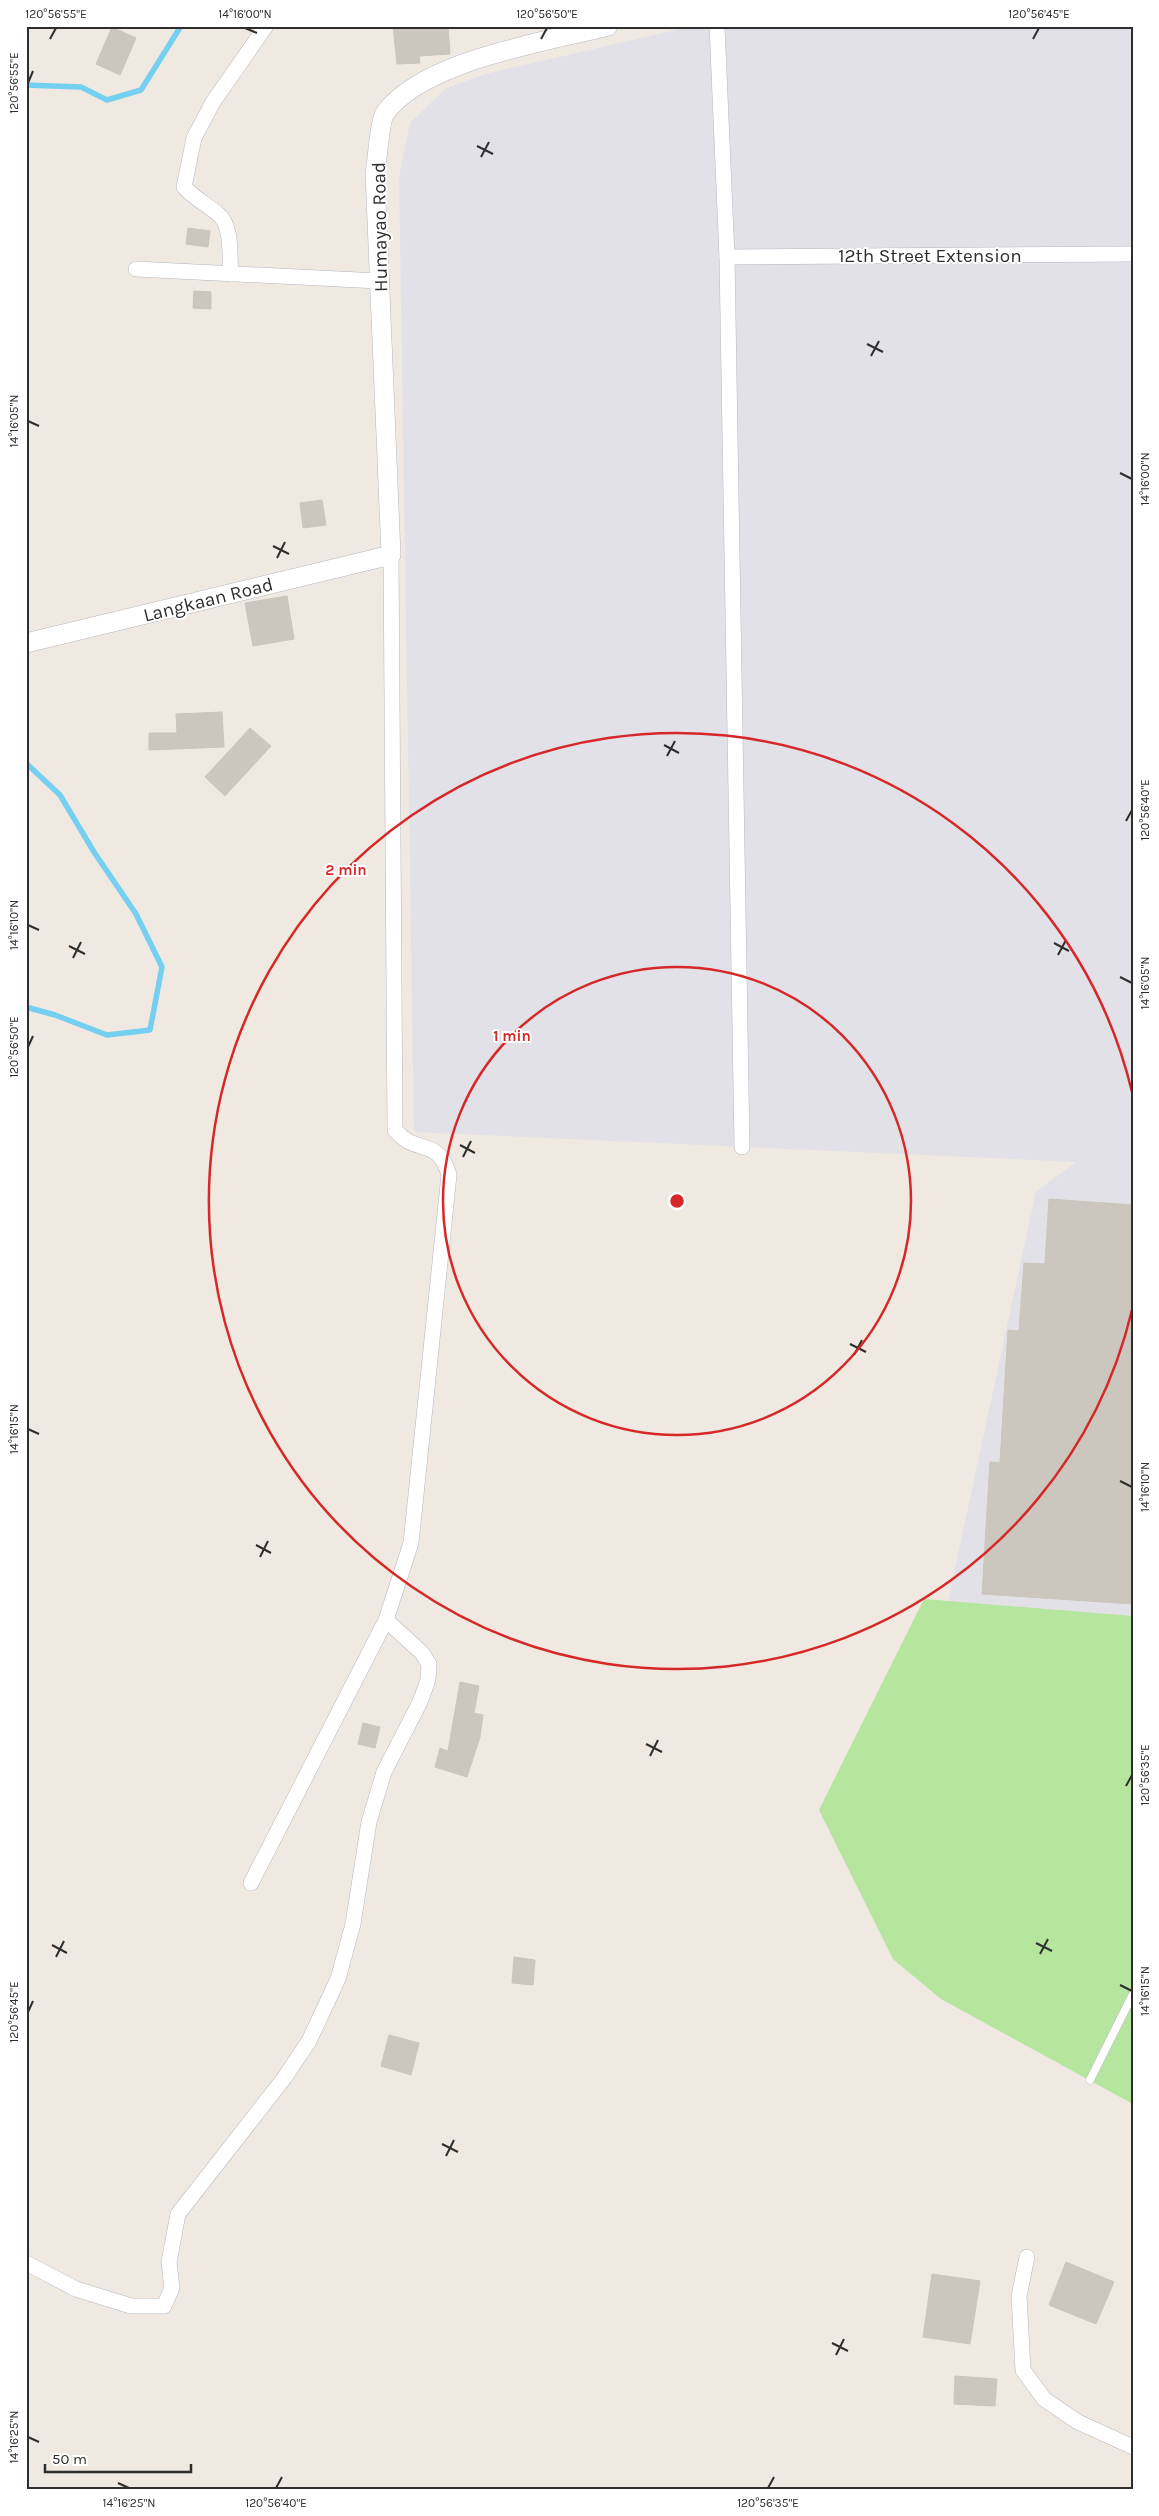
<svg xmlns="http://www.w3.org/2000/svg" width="1159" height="2516" font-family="Karla,sans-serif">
	<rect width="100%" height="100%" fill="#efe9e1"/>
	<path fill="#e3e1e8" d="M693 26H1133V2104L941 1999 893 1959 819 1810 924 1599 948 1601 1036 1191 1076 1162 414 1132 399 177 410 123 445 89 485 74Z"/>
	<path fill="#b6e59e" d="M924 1599 1133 1616V2104L941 1999 893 1959 819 1810Z"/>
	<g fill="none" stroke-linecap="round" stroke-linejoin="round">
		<g stroke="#75cff0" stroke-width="5.5">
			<path d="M26 85 81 87 107 100 141 90 181 26"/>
			<path d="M26 763 60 795 94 852 136 914 162 967 150 1030 107 1035 55 1015 26 1007"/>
		</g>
	</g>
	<g fill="#cbc7bf" stroke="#cbc5ba">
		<path d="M393 26H416L417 28 448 27 450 54 419 56 420 63 397 64Z"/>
		<path d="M112 27 136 38 120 75 96 64Z"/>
		<path d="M188 228 210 231 208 247 186 244Z"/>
		<path d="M194 291 211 292V309L193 308Z"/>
		<path d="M322 500 326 525 303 528 300 503Z"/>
		<path d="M287 596 294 639 253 646 245 603Z"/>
		<path d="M222 712 224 747 149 750V733H177L176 714Z"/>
		<path d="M250 728 271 746 225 796 205 777Z"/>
		<path d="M1049 1199 1133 1205V1604L982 1594 990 1462 1000 1463 1008 1330 1019 1331 1024 1263 1045 1264Z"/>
		<path d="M460 1682 479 1686 474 1713 483 1715 480 1737 467 1777 435 1767 440 1748 448 1751Z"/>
		<path d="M363 1723 380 1727 375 1748 358 1744Z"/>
		<path d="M514 1957 535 1960 533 1985 512 1983Z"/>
		<path d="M389 2035 419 2043 411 2075 381 2066Z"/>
		<path d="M1066 2262 1114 2282 1096 2324 1049 2305Z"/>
		<path d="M932 2274 980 2281 970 2344 923 2337Z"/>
		<path d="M955 2376 997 2379 995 2406 954 2404Z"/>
	</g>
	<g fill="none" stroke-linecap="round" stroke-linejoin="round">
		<g stroke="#b4b7c1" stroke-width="9">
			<path id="service" d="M1090 2080 1133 1994"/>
		</g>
		<g stroke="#b4b7c1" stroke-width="16">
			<g id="minor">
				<path d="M717 26 727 257 742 1147"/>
				<path d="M727 257 1133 254"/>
				<path d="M136 269 379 281"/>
				<path d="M231 274C229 256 233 226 218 214 206 204 194 198 184 187L194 138 213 102 266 26"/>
				<path d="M251 1883 386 1620 411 1543 449 1175C438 1136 416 1156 395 1130L391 555"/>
				<path d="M1027 2257 1019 2296 1023 2370 1044 2399 1078 2422 1133 2447"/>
				<path d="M26 2263 76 2289 131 2306H164L172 2288 169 2262 178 2214 285 2077 309 2041 338 1979 353 1924 369 1822 384 1772 420 1702 428 1680 429 1664 422 1653 386 1620"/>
			</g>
		</g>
		<g stroke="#b4b7c1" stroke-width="20">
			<path id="tertiary" d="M26 643 391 555 375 173C377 162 380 120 385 113 424 60 546 42 608 26"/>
		</g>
		<use href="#service" stroke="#fff" stroke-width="8"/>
		<use href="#minor" stroke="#fff" stroke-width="15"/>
		<use href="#tertiary" stroke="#fff" stroke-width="19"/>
	</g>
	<path fill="none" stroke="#2e2e2e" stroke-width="2" d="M245 28 257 33M50 39 56 28M541 39 547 28M1033 39 1039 28M28 83 33 71M477 146 493 154M481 157 489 142M867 344 883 352M871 356 879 341M28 421 39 426M1120 473 1132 479M273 546 289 554M277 558 285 542M664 745 679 753M667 756 675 741M1126 821 1132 810M28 925 39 930M1054 943 1069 951M69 946 85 954M1058 955 1066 940M73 958 81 942M1120 977 1132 983M28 1047 33 1036M460 1145 475 1153M463 1157 471 1141M850 1344 866 1352M854 1355 862 1340M28 1429 39 1434M1120 1481 1132 1487M256 1545 271 1553M260 1557 268 1541M646 1744 662 1752M650 1756 658 1740M1126 1786 1132 1775M1036 1943 1052 1951M52 1945 67 1953M1040 1954 1048 1939M56 1957 64 1941M1120 1985 1132 1991M28 2012 33 2001M442 2144 458 2152M446 2156 454 2140M832 2343 848 2351M836 2355 844 2339M28 2437 39 2442M118 2483 129 2488M276 2488 282 2477M768 2488 774 2477"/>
	<g fill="none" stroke="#d62828" stroke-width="2.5">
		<circle cx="677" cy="1201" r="234"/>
		<path d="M1132 1310A468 468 0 1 1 1132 1092"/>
	</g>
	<g text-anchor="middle" stroke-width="4" stroke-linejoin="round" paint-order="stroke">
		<g font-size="19" fill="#2e2e2e" stroke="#fff">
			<text transform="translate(379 227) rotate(-91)" y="7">Humayao Road</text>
			<text x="930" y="262">12th Street Extension</text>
			<text transform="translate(208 599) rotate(-14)" y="7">Langkaan Road</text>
		</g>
	</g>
	<circle cx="677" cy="1201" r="8" fill="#d62828" stroke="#fff" stroke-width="2.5"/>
	<g font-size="15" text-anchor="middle" font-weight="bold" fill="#d62828" stroke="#fff" stroke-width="4" stroke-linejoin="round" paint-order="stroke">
		<text x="346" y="875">2 min</text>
		<text x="512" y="1041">1 min</text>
	</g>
	<rect width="1159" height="2516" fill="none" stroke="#ffffff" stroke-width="55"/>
	<path d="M45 2464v8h146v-8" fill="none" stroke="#2e2e2e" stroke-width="2.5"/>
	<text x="52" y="2464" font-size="15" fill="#2e2e2e" stroke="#ffffff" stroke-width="4" paint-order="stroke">50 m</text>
	<rect x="28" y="28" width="1104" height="2460" fill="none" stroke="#2e2e2e" stroke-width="2"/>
	<g font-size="12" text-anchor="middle" fill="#2e2e2e">
		<text x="56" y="18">120°56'55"E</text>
		<text x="245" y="18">14°16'00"N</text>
		<text x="547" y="18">120°56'50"E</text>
		<text x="1039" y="18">120°56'45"E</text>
		<text transform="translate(14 83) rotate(-90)" y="4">120°56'55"E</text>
		<text transform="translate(14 421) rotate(-90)" y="4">14°16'05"N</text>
		<text transform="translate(1145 479) rotate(-90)" y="4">14°16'00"N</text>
		<text transform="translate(1145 810) rotate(-90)" y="4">120°56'40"E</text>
		<text transform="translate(14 925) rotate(-90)" y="4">14°16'10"N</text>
		<text transform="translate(1145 983) rotate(-90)" y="4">14°16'05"N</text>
		<text transform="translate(14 1047) rotate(-90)" y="4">120°56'50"E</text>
		<text transform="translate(14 1429) rotate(-90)" y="4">14°16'15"N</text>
		<text transform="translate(1145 1487) rotate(-90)" y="4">14°16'10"N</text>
		<text transform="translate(1145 1775) rotate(-90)" y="4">120°56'35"E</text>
		<text transform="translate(1145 1991) rotate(-90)" y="4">14°16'15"N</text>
		<text transform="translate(14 2012) rotate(-90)" y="4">120°56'45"E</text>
		<text transform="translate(14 2437) rotate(-90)" y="4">14°16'25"N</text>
		<text x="129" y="2507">14°16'25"N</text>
		<text x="276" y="2507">120°56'40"E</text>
		<text x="768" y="2507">120°56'35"E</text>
	</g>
</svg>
